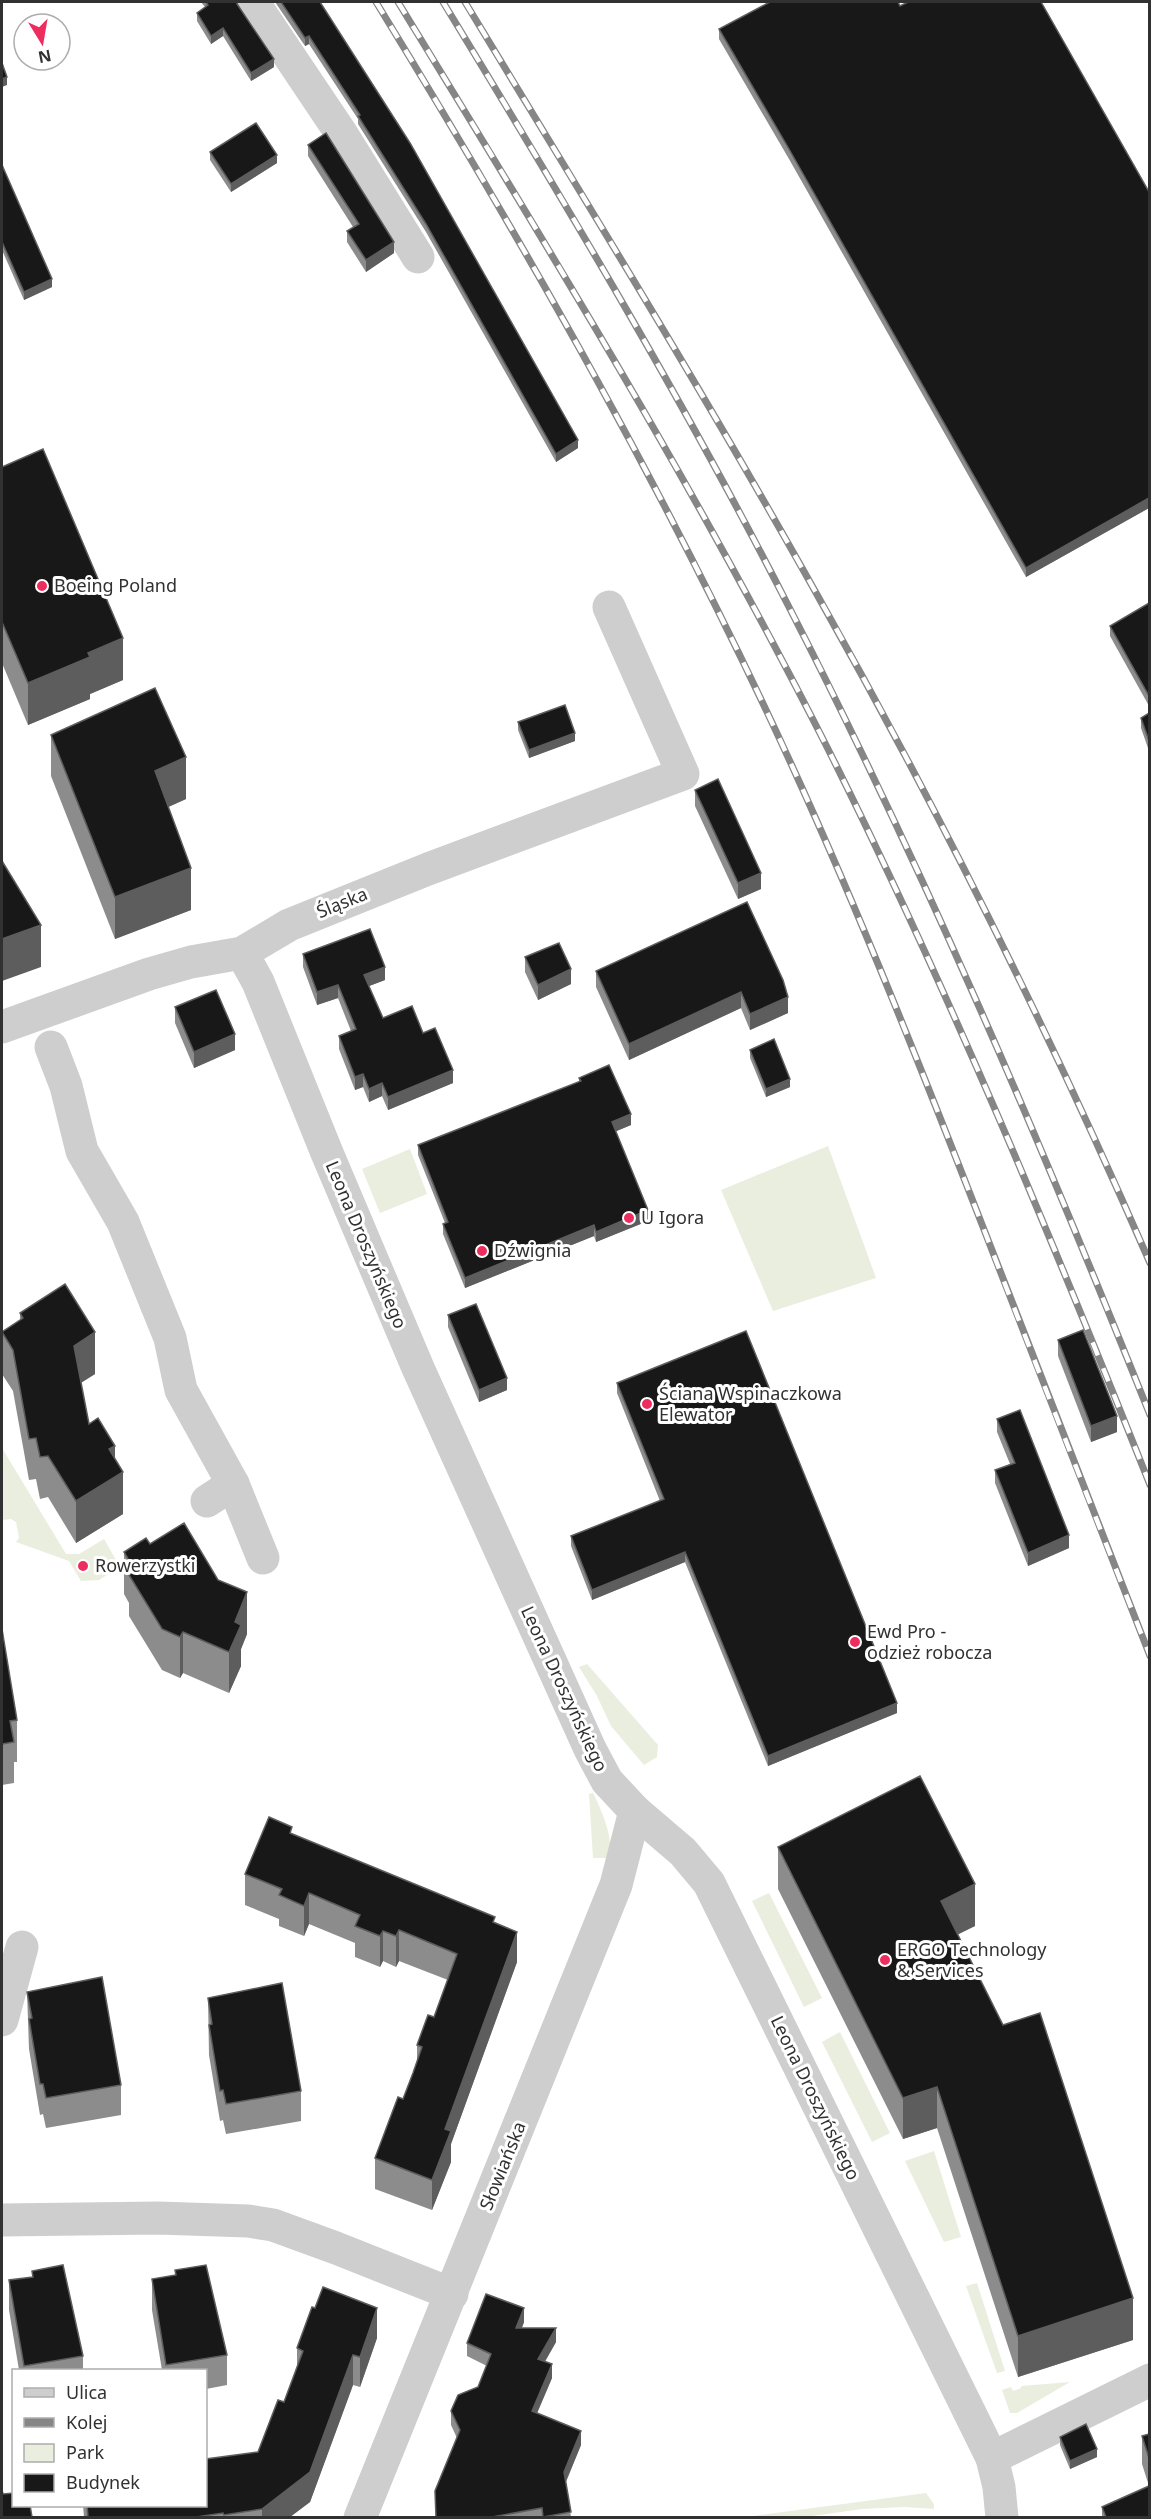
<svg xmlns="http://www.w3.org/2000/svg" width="1151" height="2519" font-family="'Noto Sans',sans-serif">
	<rect width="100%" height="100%" fill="#fff"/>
	<g fill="#eaeede">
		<path d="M828 1146 876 1278 773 1311 721 1190Z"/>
		<path d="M410 1149 427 1194 380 1213 362 1169Z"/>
		<path d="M2 1448 66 1554H79L104 1539 120 1567 99 1580 81 1581 69 1561 16 1542 19 1538 16 1522 11 1519 2 1520Z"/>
		<path d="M587 1664 658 1745 657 1757 644 1765 611 1726 597 1696 579 1667Z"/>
		<path d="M593 1793C600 1807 617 1844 607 1858H593L589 1794Z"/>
		<path d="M769 1893 822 1998 804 2007 752 1901Z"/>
		<path d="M840 2032 890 2133 872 2142 822 2042Z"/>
		<path d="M934 2151 961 2237 944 2242 905 2161Z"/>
		<path d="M977 2283 1005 2371 997 2373 966 2286Z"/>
		<path d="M1070 2382 1017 2413H1010L1002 2390 1011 2387 1013 2391 1021 2388V2386Z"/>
		<path d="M926 2493 934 2504V2509L904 2507 862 2509 798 2518 746 2517Z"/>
	</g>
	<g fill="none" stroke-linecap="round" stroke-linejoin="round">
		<g stroke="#cecece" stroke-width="33">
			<path d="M253 2 341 133 418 257"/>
			<path d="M242 953 258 982 327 1153 418 1368 590 1749 607 1781 635 1811 683 1852 709 1883 992 2458 999 2487 1002 2518"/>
			<path d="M2 1027 149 974 191 962 242 953 289 925 428 869 683 774 609 607"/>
			<path d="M51 1047 66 1086 82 1151 123 1222 170 1338 181 1390 233 1484 263 1558"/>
			<path d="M207 1501 233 1484"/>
			<path d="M2 2020 22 1947"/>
			<path d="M2 2220 158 2218 248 2221 273 2225 336 2248 452 2294"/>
			<path d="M992 2458 1150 2380"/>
			<path d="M360 2518 616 1885 635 1811"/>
		</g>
		<g stroke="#868686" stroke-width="7">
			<g id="rail">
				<path d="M376 2C528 250 672 503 793 768 862 919 923 1073 983 1227 1038 1370 1094 1513 1150 1656"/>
				<path d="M398 2C548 247 698 492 828 749 948 989 1051 1236 1150 1485"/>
				<path d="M443 2C564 201 684 401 790 609 925 872 1040 1140 1150 1415"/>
				<path d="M465 2C583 197 703 391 815 591 938 809 1050 1033 1150 1263"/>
			</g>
		</g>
		<use href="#rail" stroke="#fff" stroke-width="4.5" stroke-dasharray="14" stroke-linecap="butt"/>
	</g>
	<g fill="#8c8c8c">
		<path d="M201 2H237L274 67 251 81 223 36 211 44 197 21V13L205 7Z"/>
		<path d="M275 2H320L578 448 556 462 426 232 358 124V119L309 44 305 46Z"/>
		<path d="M764 2H898L900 6 1149 192V508L1026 577 789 159 719 39V29L766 4Z"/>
		<path d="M308 145 394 253 366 272 347 242V231L353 227 308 156Z"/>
		<path d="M210 152 277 163 231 192 210 160Z"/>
		<path d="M2 165 52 287 24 300 2 250Z"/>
		<path d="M2 467 123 680 90 694V699L28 725 2 663Z"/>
		<path d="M1149 603V706L1110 636V626Z"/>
		<path d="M1149 713V751L1141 728V718Z"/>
		<path d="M518 722 575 741 529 758 518 730Z"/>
		<path d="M51 735 186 799 168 807 191 910 115 939 51 776Z"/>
		<path d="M695 790 761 889 738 899 695 806Z"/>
		<path d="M303 954 385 980 369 986 383 1018 423 1033 453 1083 388 1110 382 1096 369 1102 363 1087 355 1090 339 1049V1036L351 1031 338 998 317 1005 303 967Z"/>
		<path d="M525 957 571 984 538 1000 525 972Z"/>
		<path d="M596 971 788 997V1013L750 1030 741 1008 629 1060 596 987Z"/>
		<path d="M175 1007 235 1050 194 1068 175 1023Z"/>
		<path d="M750 1050 790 1087 766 1097 750 1058Z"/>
		<path d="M579 1078 631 1125 616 1131 648 1221 596 1242 594 1236 465 1288 443 1234V1224L445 1223 418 1155V1145L579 1082Z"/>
		<path d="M20 1313 95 1374 81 1383 89 1424 115 1459 123 1514 76 1543 48 1497 40 1499 36 1479 29 1480 13 1391 2 1374V1332L20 1320Z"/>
		<path d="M448 1315 507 1390 479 1402 448 1327Z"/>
		<path d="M1058 1340 1117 1432 1091 1442 1058 1356Z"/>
		<path d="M617 1383 897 1713 768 1766 685 1562 592 1600 571 1546V1536L660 1501 617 1393Z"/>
		<path d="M997 1419 1069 1548 1028 1566 995 1483V1470L1010 1464 997 1432Z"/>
		<path d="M150 1544 247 1634 241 1649V1666L229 1693 183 1673 180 1678 162 1670 129 1616V1603L124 1594V1552Z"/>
		<path d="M2 1629 17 1720V1762H14V1783L2 1785Z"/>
		<path d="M292 1834 495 1923 517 1962 451 2144V2162L432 2210 375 2189V2158L403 2099 417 2063V2045L434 2017 448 1980 399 1961 396 1967 383 1961 380 1967 355 1957V1943L309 1924 304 1936 279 1926V1919L245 1905V1874Z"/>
		<path d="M778 1847 975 1926 957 1934 1133 2340 1018 2377 937 2128 903 2139 778 1889Z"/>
		<path d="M27 1992 121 2085V2115L46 2128 43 2114 40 2115 29 2049Z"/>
		<path d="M208 1998 301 2091V2121L226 2134 223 2120 220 2121 209 2055Z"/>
		<path d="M175 2270 227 2355V2385L206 2389V2370H162L152 2310V2279L175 2275Z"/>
		<path d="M32 2271 83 2356V2370H19L9 2310V2280L32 2277Z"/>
		<path d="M524 2322 522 2328 556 2342 545 2362 552 2378 537 2413 581 2445 566 2482 571 2517H436L435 2491 457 2438 451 2425V2411L478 2387 487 2366 467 2356V2343Z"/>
		<path d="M377 2338 360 2387 353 2385 310 2502 290 2517H84L83 2505H206L258 2452 284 2402 297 2367V2348Z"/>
		<path d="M1149 2434V2517H1102V2507L1149 2486 1142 2464V2436Z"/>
		<path d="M1060 2437 1097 2457 1070 2469 1060 2445Z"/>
	</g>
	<g fill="#5d5d5d">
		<path d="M223 28V36L211 44V36Z"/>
		<path d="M309 36V44L305 46V38Z"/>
		<path d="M274 59V67L251 81V73Z"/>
		<path d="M7 77V85L2 87V79Z"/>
		<path d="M277 155V163L231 192V184Z"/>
		<path d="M394 242V253L366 272V260Z"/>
		<path d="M52 279V287L24 300V292Z"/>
		<path d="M578 440V448L556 462V454Z"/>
		<path d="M1149 498V508L1026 577V568Z"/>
		<path d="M123 638V680L90 694V699L28 725V683L88 653Z"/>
		<path d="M575 733V741L529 758V750Z"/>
		<path d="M186 757V799L155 813V771Z"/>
		<path d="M191 868V910L115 939V897Z"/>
		<path d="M761 873V889L738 899V883Z"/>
		<path d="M41 925V967L2 981V939Z"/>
		<path d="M385 967V980L364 988V975Z"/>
		<path d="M571 969V984L538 1000V985Z"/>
		<path d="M338 985V998L317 1005V992Z"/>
		<path d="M741 992V1008L629 1060V1044Z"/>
		<path d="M788 997V1013L750 1030V1014Z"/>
		<path d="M235 1034V1050L194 1068V1052Z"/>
		<path d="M453 1070V1083L388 1110V1097Z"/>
		<path d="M363 1074V1087L355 1090V1077Z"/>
		<path d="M790 1079V1087L766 1097V1089Z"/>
		<path d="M382 1083V1096L369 1102V1089Z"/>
		<path d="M631 1114V1125L612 1133V1122Z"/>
		<path d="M648 1210V1221L596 1242V1232Z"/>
		<path d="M594 1225V1236L465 1288V1278Z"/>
		<path d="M95 1332V1374L74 1387V1346Z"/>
		<path d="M507 1378V1390L479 1402V1390Z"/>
		<path d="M1117 1416V1432L1091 1442V1426Z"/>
		<path d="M115 1446V1477L123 1472V1514L76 1543V1501L109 1449Z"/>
		<path d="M1069 1535V1548L1028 1566V1553Z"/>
		<path d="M685 1552V1562L592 1600V1590Z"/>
		<path d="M247 1592V1634L241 1649V1666L229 1693V1652L235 1622Z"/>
		<path d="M183 1632V1673L180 1678V1637Z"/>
		<path d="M897 1703V1713L768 1766V1756Z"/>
		<path d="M975 1884V1926L941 1943V1901Z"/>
		<path d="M309 1893V1924L304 1936V1906Z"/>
		<path d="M399 1930V1961L396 1967V1936Z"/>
		<path d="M383 1931V1961L380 1967V1936Z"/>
		<path d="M517 1932V1962L451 2144V2162L432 2210V2180L445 2129Z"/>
		<path d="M937 2087V2128L903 2139V2098Z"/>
		<path d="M1133 2298V2340L1018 2377V2336Z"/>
		<path d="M377 2308V2338L360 2387V2357Z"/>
		<path d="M524 2308V2322L516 2342V2328Z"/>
		<path d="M556 2328V2342L538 2373V2359Z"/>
		<path d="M353 2355V2385L310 2502 290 2517H262V2509Z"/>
		<path d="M552 2364V2378L532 2425V2411Z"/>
		<path d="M581 2431V2445L564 2486V2472Z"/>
		<path d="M1097 2449V2457L1070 2469V2461Z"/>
	</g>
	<g fill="#181818" stroke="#5d5d5d" stroke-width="1.5">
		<path d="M206 2H237V4L274 59 251 73 223 28 211 36 197 13 208 5Z"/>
		<path d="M281 2H320L410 143 578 440 556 454 426 224 358 116 360 115 309 36 305 38Z"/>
		<path d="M770 2H898L900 6 908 2H1041L1149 192V498L1026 568 789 149 719 29Z"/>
		<path d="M2 63 7 77 2 79Z"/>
		<path d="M256 123 277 155 231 184 210 152Z"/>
		<path d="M326 133 394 242 366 260 347 231 359 224 308 145Z"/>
		<path d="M2 165 52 279 24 292 2 242Z"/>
		<path d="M43 449 123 638 88 653 90 657 28 683 2 622V467Z"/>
		<path d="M1149 603V696L1110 626Z"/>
		<path d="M155 688 186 757 155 771 191 868 115 897 51 735Z"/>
		<path d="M565 705 575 733 529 750 518 722Z"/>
		<path d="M1149 713V741L1141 718Z"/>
		<path d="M718 779 761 873 738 883 695 790Z"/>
		<path d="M2 861 41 925 2 939Z"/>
		<path d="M747 902 783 980 788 997 750 1014 741 992 629 1044 596 971Z"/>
		<path d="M370 929 385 967 364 975 383 1018 412 1006 423 1033 435 1028 453 1070 388 1097 382 1083 369 1089 363 1074 355 1077 339 1036 356 1029 338 985 317 992 303 954Z"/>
		<path d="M559 943 571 969 538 985 525 957Z"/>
		<path d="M216 990 235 1034 194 1052 175 1007Z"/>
		<path d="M774 1039 790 1079 766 1089 750 1050Z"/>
		<path d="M609 1065 631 1114 612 1122 648 1210 596 1232 594 1225 465 1278 443 1224 448 1222 418 1145 581 1081 579 1078Z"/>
		<path d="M65 1284 95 1332 74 1346 89 1424 98 1418 115 1446 109 1449 123 1472 76 1501 48 1456 40 1457 36 1438 29 1439 13 1350 2 1332 23 1318 20 1313Z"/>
		<path d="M476 1304 507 1378 479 1390 448 1315Z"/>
		<path d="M1083 1330 1117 1416 1091 1426 1058 1340Z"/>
		<path d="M746 1331 897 1703 768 1756 685 1552 592 1590 571 1536 664 1499 617 1383Z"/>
		<path d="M1020 1410 1069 1535 1028 1553 995 1470 1015 1463 997 1419Z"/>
		<path d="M184 1523 218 1580 247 1592 235 1622 241 1625 229 1652 183 1632 180 1637 162 1629 129 1575 135 1571 124 1552 146 1538 150 1544Z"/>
		<path d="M2 1629 17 1720 10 1721 14 1742 2 1744Z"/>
		<path d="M920 1776 975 1884 941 1901 1003 2025 1040 2013 1133 2298 1018 2336 937 2087 903 2098 778 1847Z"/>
		<path d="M269 1817 292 1827 290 1833 495 1917 493 1922 517 1932 445 2129 451 2131 432 2180 375 2158 398 2097 403 2099 413 2073 422 2047 417 2045 428 2015 434 2017 457 1954 399 1930 396 1936 383 1931 380 1936 355 1926 360 1915 309 1893 304 1906 279 1895 282 1889 245 1874Z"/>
		<path d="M102 1977 121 2085 46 2098 43 2084H40L29 2019 32 2018 27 1992Z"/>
		<path d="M282 1983 301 2091 226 2104 223 2090 220 2091 209 2025 212 2024 208 1998Z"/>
		<path d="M63 2265 83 2356 24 2366 9 2280 33 2277 32 2271Z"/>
		<path d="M206 2265 227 2355 166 2365 152 2279 176 2275 175 2270Z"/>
		<path d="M323 2287 377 2308 360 2357 353 2355 310 2472 262 2509 224 2515 223 2513 196 2517H88L87 2505H206V2459L258 2452 278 2400 284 2402 303 2351 297 2348 312 2307 315 2308Z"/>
		<path d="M486 2294 524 2308 516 2328H556L538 2359 552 2364 532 2411 581 2431 564 2472 571 2512 543 2517 542 2508 492 2517H436L435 2491 460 2430 451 2411 458 2395 478 2387 491 2354 467 2343Z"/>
		<path d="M1086 2424 1097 2449 1070 2461 1060 2437Z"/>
		<path d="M1149 2434V2458L1142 2436Z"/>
		<path d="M1149 2486V2517H1106L1102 2507Z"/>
		<path d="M2 2490 3 2494 14 2493V2505H30L32 2517H2Z"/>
	</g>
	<g fill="#ee2d5f" stroke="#fff" stroke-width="2">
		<circle cx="42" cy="586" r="6"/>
		<circle cx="629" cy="1218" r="6"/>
		<circle cx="482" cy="1251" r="6"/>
		<circle cx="647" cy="1404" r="6"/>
		<circle cx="83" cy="1566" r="6"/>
		<circle cx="855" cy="1642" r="6"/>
		<circle cx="885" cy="1960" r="6"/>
	</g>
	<g text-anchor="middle" stroke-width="6" stroke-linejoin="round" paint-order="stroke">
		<g font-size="18" fill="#313131" stroke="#fff" text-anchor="start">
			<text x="54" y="592">Boeing Poland</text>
			<text x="641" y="1224">U Igora</text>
			<text x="494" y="1257">Dźwignia</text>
			<text x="659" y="1400">Ściana Wspinaczkowa<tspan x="659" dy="21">Elewator</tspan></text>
			<text x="95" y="1572">Rowerzystki</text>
			<text x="867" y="1638">Ewd Pro -<tspan x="867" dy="21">odzież robocza</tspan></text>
			<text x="897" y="1956">ERGO Technology<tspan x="897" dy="21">&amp; Services</tspan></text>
		</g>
		<g font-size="18" fill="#313131" stroke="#fff">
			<text transform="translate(342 903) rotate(-22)" y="6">Śląska</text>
			<text transform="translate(366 1245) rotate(67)" y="6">Leona Droszyńskiego</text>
			<text transform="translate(564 1689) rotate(65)" y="6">Leona Droszyńskiego</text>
			<text transform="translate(815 2098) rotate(64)" y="6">Leona Droszyńskiego</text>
			<text transform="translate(503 2166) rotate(-68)" y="6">Słowiańska</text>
		</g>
	</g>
	<rect width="1151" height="2519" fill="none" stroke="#313131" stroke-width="6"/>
	<rect x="12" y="2369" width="195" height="138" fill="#ffffff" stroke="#adadad" stroke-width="1.5"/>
	<rect x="24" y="2388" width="30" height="9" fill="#cecece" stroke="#adadad" stroke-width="1.5"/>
	<text x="66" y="2399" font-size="18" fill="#313131">Ulica</text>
	<rect x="24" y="2418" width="30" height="9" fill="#868686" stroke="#adadad" stroke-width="1.5"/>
	<text x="66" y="2429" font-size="18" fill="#313131">Kolej</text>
	<rect x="24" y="2444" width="30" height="18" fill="#eaeede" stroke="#adadad" stroke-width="1.5"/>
	<text x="66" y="2459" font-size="18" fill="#313131">Park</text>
	<rect x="24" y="2474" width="30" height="18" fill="#181818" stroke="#adadad" stroke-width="1.5"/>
	<text x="66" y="2489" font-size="18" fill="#313131">Budynek</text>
	<g transform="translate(42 42) rotate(169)"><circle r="28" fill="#ffffff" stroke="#adadad" stroke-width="1.5"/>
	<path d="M0-4.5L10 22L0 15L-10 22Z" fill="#ee2d5f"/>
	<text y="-9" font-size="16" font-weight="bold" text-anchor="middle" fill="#313131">N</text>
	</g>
</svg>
